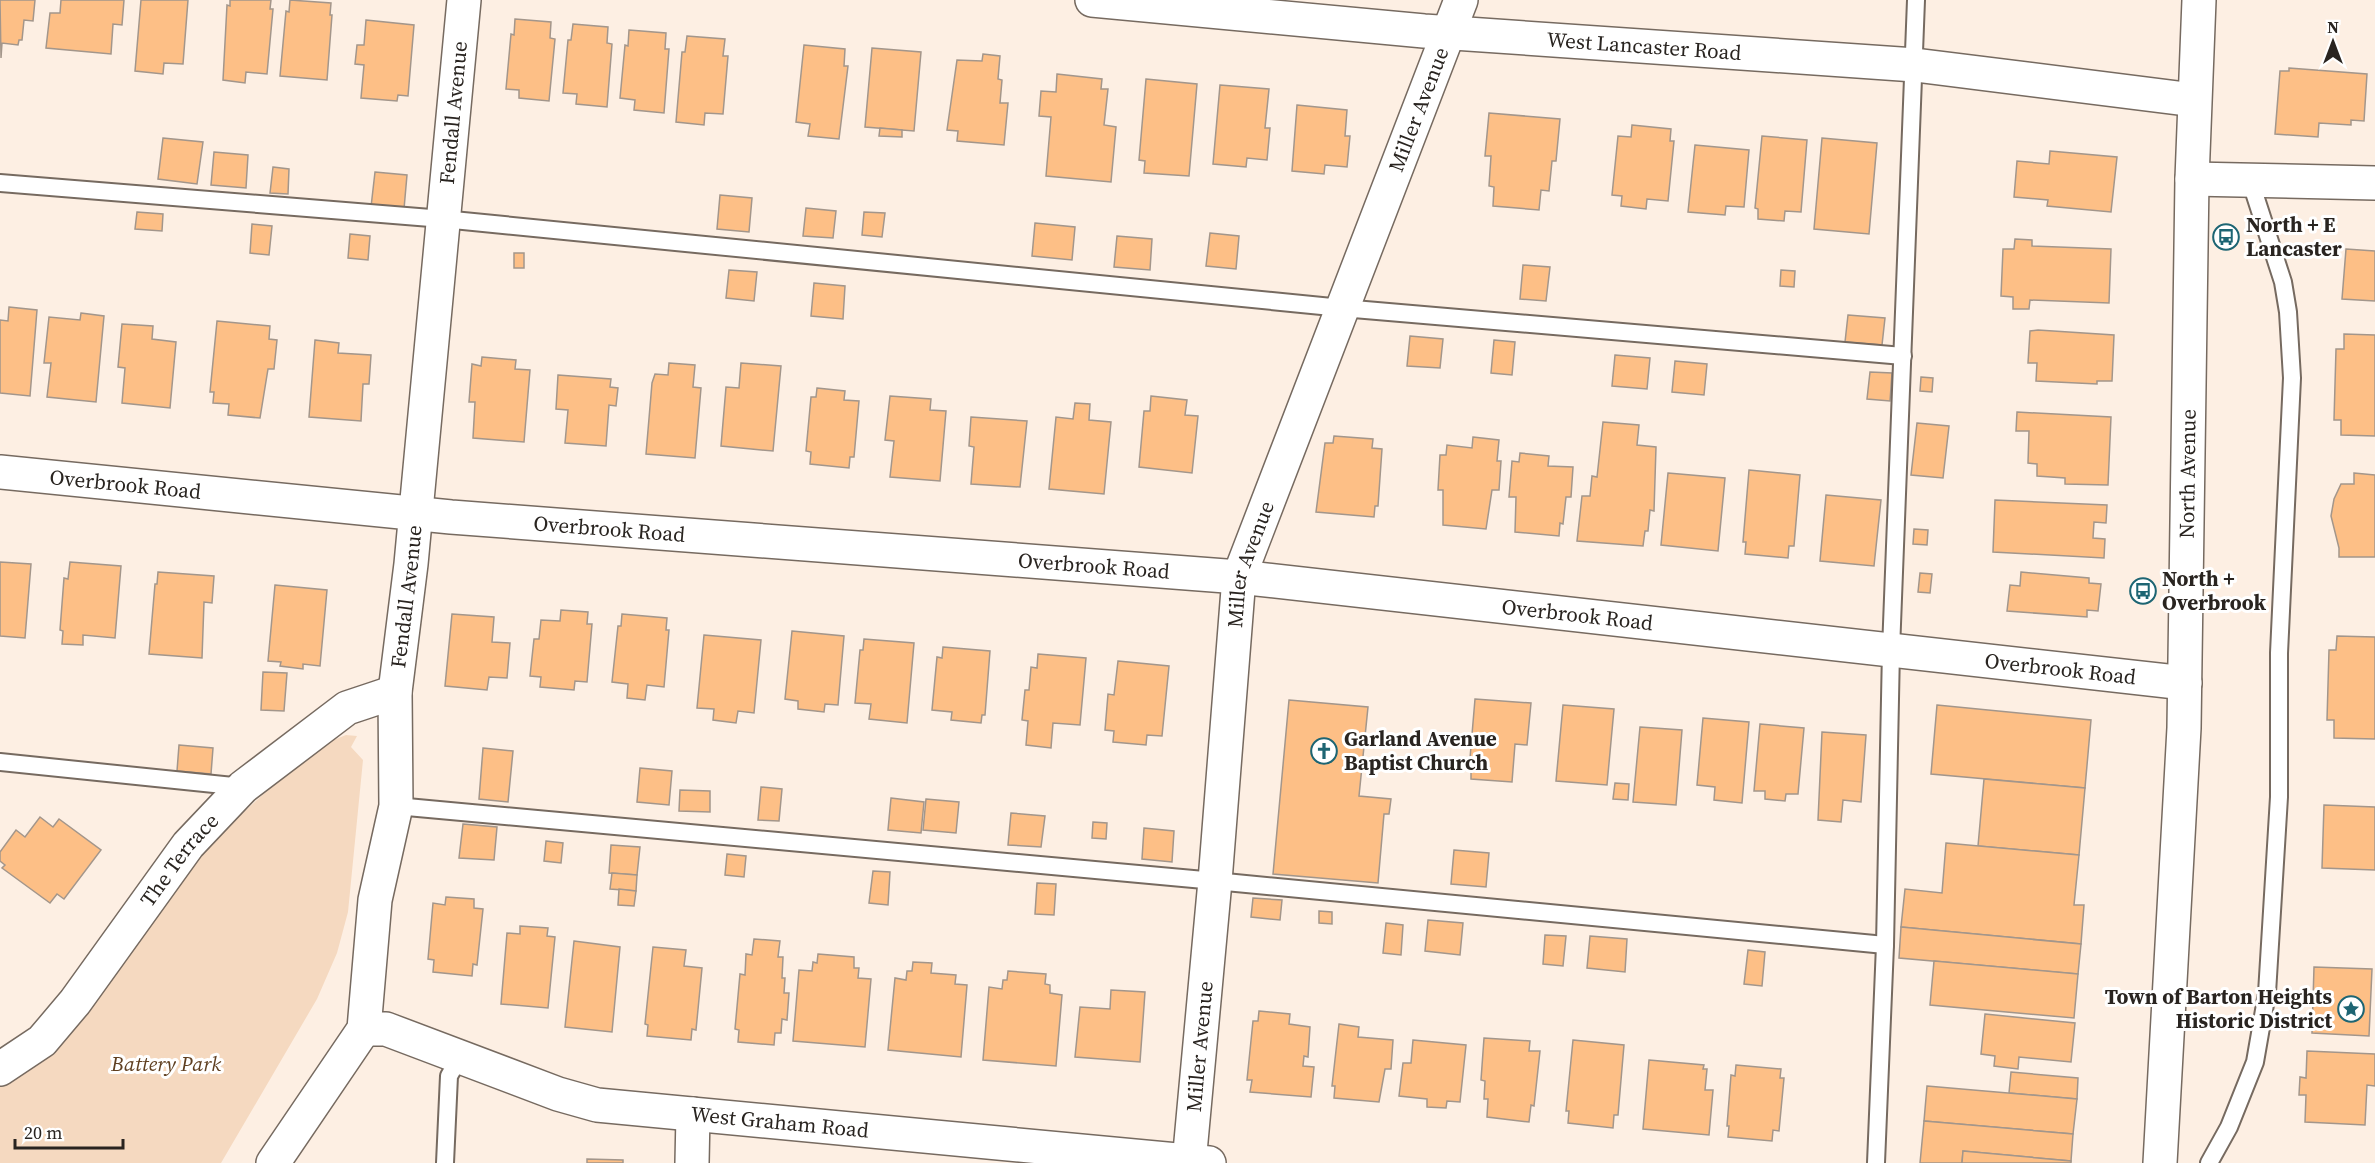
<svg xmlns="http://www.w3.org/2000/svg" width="2375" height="1163" font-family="'Source Serif 4',serif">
	<rect width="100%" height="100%" fill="#fdefe3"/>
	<path fill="#f5d9c0" d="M346 735 357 736 351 747 363 760 348 912 337 953 317 999 221 1163H0V1085L28 1071 57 1048 199 853 280 779 331 741Z"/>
	<g fill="#fdbf86" stroke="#a3968b" stroke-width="1.5">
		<path d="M0 0H35L33 21 24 20 22 40H19L18 45 2 43 1 58Z"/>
		<path d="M61 0H124L122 25 113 24 111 54 46 48 50 13H60Z"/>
		<path d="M141 0H188L183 64 164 63 163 74 135 71Z"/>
		<path d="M230 0H271L270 9H273L267 74 246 72 245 83 223 80 227 5 230 6Z"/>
		<path d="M290 0 331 3 330 15H332L327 80 280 76 286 11 289 12Z"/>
		<path d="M515 19 551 22 550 38 555 39 549 101 519 98V90L506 89 511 34 514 35Z"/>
		<path d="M366 20 414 25 408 96 398 95 397 101 361 98 364 65 355 64 357 45H364Z"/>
		<path d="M573 24 608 27 607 43 612 44 607 107 576 104 577 94 563 93 568 40H571Z"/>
		<path d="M629 30 666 33 665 49H669L664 113 634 110 635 100 620 98 625 45 628 46Z"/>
		<path d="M687 36 725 39 723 56H728L723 114 705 113 704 125 676 122 682 52H685Z"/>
		<path d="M804 45 845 49 844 66H848L839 139 808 136 810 124 796 122Z"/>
		<path d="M872 48 921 52 914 131 865 127Z"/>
		<path d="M983 54 1000 56 998 79 1002 80 1000 103H1008L1004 145 957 141 958 131 947 130 957 60 982 61Z"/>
		<path d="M2289 68 2367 74 2364 121 2351 120V125L2319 123 2318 137 2275 134 2280 71H2289Z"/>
		<path d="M1057 74 1102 79 1101 89H1108L1104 125 1116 127 1111 182 1046 176 1051 117 1039 116 1041 91 1056 92Z"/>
		<path d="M1146 79 1197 84 1189 176 1144 173 1145 161 1139 160Z"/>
		<path d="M1220 85 1269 89 1265 128H1270L1267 160 1247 158 1246 167 1213 164Z"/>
		<path d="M1297 105 1347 110 1345 136H1350L1347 167 1325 165 1324 174 1292 171Z"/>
		<path d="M1489 113 1560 119 1556 161H1552L1549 191 1541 190 1539 210 1493 206 1494 187 1489 186 1491 156H1485Z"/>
		<path d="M1632 125 1671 129 1670 141H1674L1668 201 1647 199 1646 209 1621 206 1622 196 1612 195 1618 136 1631 137Z"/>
		<path d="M880 128 902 130V137L879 136Z"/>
		<path d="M1762 136 1807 140 1801 212 1785 211 1784 221 1758 219V209L1755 208Z"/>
		<path d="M163 138 203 142 197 184 158 179Z"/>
		<path d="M1822 138 1877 143 1869 234 1814 229Z"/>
		<path d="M1695 145 1749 150 1744 207 1726 206 1725 215 1688 212Z"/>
		<path d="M2050 151 2117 157 2111 212 2047 206 2048 200 2014 197 2017 161 2049 164Z"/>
		<path d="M214 152 248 155 246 188 211 185Z"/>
		<path d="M273 167 289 169 288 194 270 193Z"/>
		<path d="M375 172 407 175 404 209 371 207Z"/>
		<path d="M720 195 752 198 749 232 717 229Z"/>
		<path d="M806 208 836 211 833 238 803 236Z"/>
		<path d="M137 212 163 214 162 231 135 229Z"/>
		<path d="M864 212 885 213 882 237 862 235Z"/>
		<path d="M1035 223 1075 227 1072 260 1032 256Z"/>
		<path d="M252 224 272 226 269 255 250 253Z"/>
		<path d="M1210 233 1239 236 1236 269 1206 266Z"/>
		<path d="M350 234 370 236 368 260 348 258Z"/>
		<path d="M1117 236 1152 239 1150 270 1114 267Z"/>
		<path d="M2015 239 2032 240V246L2111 249 2109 303 2030 300 2029 309H2013V297L2001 296 2003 249H2014Z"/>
		<path d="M2346 249 2375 251V301L2342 299Z"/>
		<rect x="514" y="253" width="10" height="15"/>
		<path d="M1523 265 1550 267 1546 301 1520 299Z"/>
		<path d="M729 270 757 272 754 301 726 298Z"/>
		<path d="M1781 270 1795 271 1794 287 1780 286Z"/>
		<path d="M814 283 845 286 843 319 811 316Z"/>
		<path d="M9 307 37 310 30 396 0 393V320L8 321Z"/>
		<path d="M81 313 104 316 96 402 47 397 51 363H44L49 317 80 320Z"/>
		<path d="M1848 315 1885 318 1882 345 1845 342Z"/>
		<path d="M217 321 270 326 269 339 277 340 274 369H268L260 418 228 415 229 404 213 403 214 392H210Z"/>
		<path d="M122 324 153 326 152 339 176 342 170 408 122 403 125 368 118 367Z"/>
		<path d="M2038 330 2114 335 2112 381H2097V384L2036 381 2037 363H2028L2030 331Z"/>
		<path d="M2344 334 2375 335V436L2341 435V420H2334L2336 349H2344Z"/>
		<path d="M1410 336 1443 339 1440 368 1407 366Z"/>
		<path d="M315 340 339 343 338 353 371 355 369 384H363L361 421 309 417Z"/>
		<path d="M1494 340 1515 342 1512 375 1491 373Z"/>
		<path d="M1615 355 1650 358 1647 389 1612 386Z"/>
		<path d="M482 357 516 360 515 369 530 370 524 442 473 438 475 402H469L472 364 481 366Z"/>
		<path d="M1675 361 1707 364 1704 395 1672 392Z"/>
		<path d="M669 363 695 365 693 387 701 388 695 458 646 454 652 383 655 374 668 375Z"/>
		<path d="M741 363 781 366 773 451 721 446 726 387 739 388Z"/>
		<path d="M1870 372 1892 373 1890 401 1867 399Z"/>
		<path d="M558 375 611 379 610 387 618 388 616 406 609 405 606 446 565 443 568 410 556 409Z"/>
		<path d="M1921 377 1933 378 1932 392 1920 391Z"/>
		<path d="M817 388 845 391 844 400 859 401 854 457H850L849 468 810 464 811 452 806 451 811 397H816Z"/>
		<path d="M890 396 931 399 930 410 946 411 940 481 890 477 894 441 885 440Z"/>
		<path d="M1151 396 1187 400 1185 415 1198 416 1192 473 1139 467 1144 411H1150Z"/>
		<path d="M1075 403 1090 404 1089 420 1111 422 1104 494 1049 489 1056 417 1073 419Z"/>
		<path d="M2017 412 2111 417 2108 485 2065 484V478L2037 476V464L2028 463 2029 431H2016Z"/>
		<path d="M971 417 1027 421 1020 487 971 484 974 447 969 446Z"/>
		<path d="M1603 422 1639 425 1637 445 1656 447 1654 511 1650 510 1648 531H1645L1643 546 1577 541 1582 496H1590L1592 476 1597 477Z"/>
		<path d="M1917 423 1949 426 1943 478 1911 475Z"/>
		<path d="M1334 436 1373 439 1372 448 1382 449 1378 506H1375L1374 517 1316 512 1325 443H1333Z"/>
		<path d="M1473 437 1499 440 1497 461H1501L1499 490H1492L1486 529 1443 525V490H1438L1440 455H1446L1447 445 1472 448Z"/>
		<path d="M1520 453 1549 456 1548 466 1573 467 1571 497H1566L1563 524 1560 523 1559 536 1515 532 1516 497H1509L1512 461 1519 462Z"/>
		<path d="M1749 470 1800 475 1794 546H1789L1788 558 1745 554 1746 542H1743Z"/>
		<path d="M1668 473 1725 478 1718 551 1661 545Z"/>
		<path d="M2354 473 2375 475V557H2339V548L2331 516 2334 499 2341 484H2354Z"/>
		<path d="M1826 495 1881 500 1874 566 1820 561Z"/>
		<path d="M1995 500 2107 505 2106 523 2094 522 2093 538 2105 539 2104 558 1993 552Z"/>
		<path d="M1914 529 1928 530 1927 545 1913 544Z"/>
		<path d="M0 562 31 564 25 638 0 636Z"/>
		<path d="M70 562 121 566 115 638 83 635V645L62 644 63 631 60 630 64 578 68 579Z"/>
		<path d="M158 572 214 576 212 603 204 602 202 658 149 654 155 584H157Z"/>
		<path d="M2021 572 2089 578V583L2101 584 2098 611 2087 610V617L2007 611 2010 585 2020 586Z"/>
		<path d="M1920 573 1932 574 1930 593 1918 592Z"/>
		<path d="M275 585 327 590 320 666 303 664V669L280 666 281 662 268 661Z"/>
		<path d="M561 610 588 612 587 624H592L587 682 575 681 574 690 540 687 541 677 530 676 534 639H539L541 620 560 621Z"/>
		<path d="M452 614 494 617 492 642 510 643 507 678 489 677 487 690 445 686Z"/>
		<path d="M622 614 667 618 666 630H669L664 687 647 685 645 700 627 698 628 684 612 682 618 626H621Z"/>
		<path d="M792 631 844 636 838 705 825 704 824 712 798 709V701L785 699Z"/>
		<path d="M704 635 761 640 754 713 738 711 736 723 713 720 714 709 697 708Z"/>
		<path d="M2337 636 2375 637V739L2334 738V720H2327L2329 650H2336Z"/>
		<path d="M864 639 914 643 907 723 869 719 871 704 855 703 860 650H863Z"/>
		<path d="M943 647 990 651 985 715H982L981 723 951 720 952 712 932 710 937 657 942 658Z"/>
		<path d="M1038 654 1086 658 1080 725 1053 723 1051 748 1026 745 1028 721 1022 720 1025 690H1029L1031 667 1037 668Z"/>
		<path d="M1118 661 1169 666 1162 736 1147 735 1146 745 1113 742 1114 731 1105 730 1108 694 1114 695Z"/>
		<path d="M263 672 287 673 284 711 261 710Z"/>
		<path d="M1475 699 1531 703 1527 745 1515 744 1512 782 1471 779V771L1469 770Z"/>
		<path d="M1289 700 1368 707 1359 796 1391 799 1389 814H1384L1378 883 1273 874Z"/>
		<path d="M1563 705 1614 709 1607 785 1556 781Z"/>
		<path d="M1937 705 2091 720 2085 788 1931 774Z"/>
		<path d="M1703 718 1749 722 1742 803 1714 800 1715 787 1697 785Z"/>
		<path d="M1760 724 1804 728 1798 794H1786L1785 801 1765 799V791H1754Z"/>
		<path d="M1640 727 1682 730 1676 805 1633 802Z"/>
		<path d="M1822 732 1866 735 1861 802 1843 800 1841 822 1818 820Z"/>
		<path d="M179 745 213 748 211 774 177 771Z"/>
		<path d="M483 748 513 751 508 802 479 799Z"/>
		<path d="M640 768 672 771 669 805 637 802Z"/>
		<path d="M1984 779 2085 788 2079 855 1978 846Z"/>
		<path d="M1615 783 1629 784 1628 800 1613 799Z"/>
		<path d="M761 787 782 789 779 821 758 820Z"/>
		<path d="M680 790 710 791V812L679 811Z"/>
		<path d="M891 798 924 802 921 833 888 830Z"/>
		<path d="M926 799 959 802 956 833 923 830Z"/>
		<path d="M2324 805 2375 807V870L2322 868Z"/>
		<path d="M1011 813 1045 816 1041 847 1008 845Z"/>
		<path d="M40 817 53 827 59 819 101 850 64 899 57 894 50 903 2 868 5 865 0 861V852L16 830 25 837Z"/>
		<path d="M1093 822 1107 823 1106 839 1092 838Z"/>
		<path d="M463 824 497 827 494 860 459 858Z"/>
		<path d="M1144 828 1174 831 1172 862 1142 859Z"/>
		<path d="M546 841 563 843 561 863 544 861Z"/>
		<path d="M1946 843 2079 855 2074 905H2084L2081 944 1901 927 1905 889 1942 893Z"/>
		<path d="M611 845 640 847 637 875 609 873Z"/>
		<path d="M1454 850 1489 853 1486 887 1451 884Z"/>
		<path d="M727 854 746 856 744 877 725 875Z"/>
		<path d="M873 871 890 872 888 905 869 903Z"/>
		<path d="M612 873 637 875 636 891 610 889Z"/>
		<path d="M1037 883 1056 884 1054 915 1035 914Z"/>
		<path d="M619 889 636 891 634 906 618 905Z"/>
		<path d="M446 897 474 899V908L483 909 477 965 473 964 472 976 433 972 434 960 428 959 433 903 445 905Z"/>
		<path d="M1253 898 1282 900 1280 920 1251 917Z"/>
		<path d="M1319 911 1332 912V924L1319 923Z"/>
		<path d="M1428 920 1463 923 1460 955 1425 951Z"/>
		<path d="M1386 923 1403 925 1401 955 1383 953Z"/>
		<path d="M520 926 548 928 547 936 555 937 548 1008 501 1004 507 933 520 934Z"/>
		<path d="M1901 927 2081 944 2078 974 1899 958Z"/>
		<path d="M1545 935 1566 936 1563 966 1543 964Z"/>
		<path d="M1590 936 1627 939 1625 972 1587 968Z"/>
		<path d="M754 939 780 941 778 957H783L782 978H785L784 993H789L787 1020 782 1019 781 1033H775L774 1045 738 1042 739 1030 735 1029 740 974 745 975 746 954 752 955Z"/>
		<path d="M574 941 620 947 612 1032 565 1027Z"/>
		<path d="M653 947 686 950 684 966 702 968 696 1030 692 1029 691 1040 647 1036 648 1025 645 1024Z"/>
		<path d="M1748 950 1765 952 1762 986 1744 984Z"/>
		<path d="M818 954 854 957V968H859L858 978 871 979 865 1047 793 1041 799 970 812 971 813 962 817 963Z"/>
		<path d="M1934 961 2078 974 2074 1018 1930 1005Z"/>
		<path d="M913 962 932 963 931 973 956 975 955 984 967 985 961 1057 888 1050 895 978 906 980 907 971H912Z"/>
		<path d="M2314 967 2372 969 2369 1036 2312 1033Z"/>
		<path d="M1008 971 1046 974 1045 984 1050 985V993L1062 995 1056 1066 983 1060 989 987 1002 989 1003 980H1007Z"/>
		<path d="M1111 990 1145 992 1140 1062 1075 1057 1080 1007 1110 1009Z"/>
		<path d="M1259 1011 1290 1014 1289 1024 1310 1027 1308 1057 1304 1056 1303 1066 1314 1067 1311 1097 1250 1092 1252 1080H1247L1253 1021H1258Z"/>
		<path d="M1985 1014 2075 1023 2071 1062 2019 1057 2018 1069 1994 1066 1995 1056 1981 1054Z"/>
		<path d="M1339 1024 1359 1027 1358 1037 1393 1040 1391 1069H1385L1379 1102 1334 1098 1335 1086H1332Z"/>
		<path d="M1484 1038 1530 1041 1529 1051H1540L1534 1106 1531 1105 1529 1122 1487 1117 1488 1099H1484L1485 1081 1481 1080Z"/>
		<path d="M1413 1040 1466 1045 1460 1102 1447 1101 1446 1108 1427 1107V1099L1399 1096 1403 1063H1411Z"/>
		<path d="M1573 1040 1624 1045 1618 1115H1614L1613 1128 1568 1123 1569 1111H1566Z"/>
		<path d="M2307 1051 2375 1054V1086L2367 1085 2365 1125 2305 1122 2306 1095H2299L2300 1077 2306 1078Z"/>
		<path d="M1649 1060 1704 1065 1703 1069H1707L1705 1090H1713L1709 1135 1643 1129Z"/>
		<path d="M1736 1065 1781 1069 1780 1078H1784L1779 1131 1773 1130 1772 1141 1728 1137 1729 1126H1727L1731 1075 1735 1076Z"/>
		<path d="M2011 1072 2078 1078 2077 1099 2009 1093Z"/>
		<path d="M1927 1086 2077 1099 2073 1134 1924 1121Z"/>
		<path d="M1924 1121 2073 1134 2071 1161 1963 1151 1962 1163H1920Z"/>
		<path d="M1963 1151 2071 1161V1163H1962Z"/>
		<path d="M587 1159 623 1160V1163H587Z"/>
	</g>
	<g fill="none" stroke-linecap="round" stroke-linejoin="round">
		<g stroke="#766a60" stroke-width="20">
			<g id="lane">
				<path d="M0 183 443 219 1342 308 1903 356"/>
				<path d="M0 762 243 787"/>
				<path d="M396 806 1215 881 1885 945"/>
				<path d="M445 1163 449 1076 460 1057"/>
				<path d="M1876 1163 1885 945 1891 650 1916 0"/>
				<path d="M2209 1163 2229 1127 2255 1062 2267 993 2279 797V653L2292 378 2288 312 2283 282 2250 180"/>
			</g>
		</g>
		<g stroke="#766a60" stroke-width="36">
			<g id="street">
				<path id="s1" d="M1092 0 1424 31 1915 65 2194 100"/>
				<path d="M2192 179 2375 183"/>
				<path id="s2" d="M364 1029H386L558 1094 597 1105 1209 1163"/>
				<path id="s3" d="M0 1069 42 1041 75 1002 188 845 243 787 347 708 395 692"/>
				<path id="s4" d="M273 1163 364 1029 375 900 396 806 395 692 411 564 464 0"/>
				<path d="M692 1163 693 1114"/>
				<path id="s5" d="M1189 1163 1215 881 1239 577 1461 0"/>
			</g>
		</g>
		<g stroke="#766a60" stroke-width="36">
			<g id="secondary">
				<path id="s6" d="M0 472 451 517 1239 577 2185 683"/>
				<path id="s7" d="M2160 1163 2184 728 2192 179 2199 0"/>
			</g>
		</g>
		<use href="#lane" stroke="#fff" stroke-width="16"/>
		<use href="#street" stroke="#fff" stroke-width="33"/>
		<use href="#secondary" stroke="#fff" stroke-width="33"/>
	</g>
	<defs>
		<g id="bus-ring" transform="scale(1.35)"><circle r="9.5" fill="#fff" stroke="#1d6573" stroke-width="1.5"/><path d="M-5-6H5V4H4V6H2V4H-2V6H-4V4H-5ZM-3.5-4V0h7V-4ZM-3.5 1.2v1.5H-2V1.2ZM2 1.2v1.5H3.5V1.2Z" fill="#1d6573"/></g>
		<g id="church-ring" transform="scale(1.35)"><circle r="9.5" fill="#fff" stroke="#1d6573" stroke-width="1.5"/><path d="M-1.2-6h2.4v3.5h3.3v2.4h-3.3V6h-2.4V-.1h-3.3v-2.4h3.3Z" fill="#1d6573"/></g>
		<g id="sight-ring" transform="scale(1.35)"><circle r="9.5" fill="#fff" stroke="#1d6573" stroke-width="1.5"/><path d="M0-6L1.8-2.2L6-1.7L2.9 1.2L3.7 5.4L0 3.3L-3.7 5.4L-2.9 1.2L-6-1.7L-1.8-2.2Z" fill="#1d6573"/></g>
	</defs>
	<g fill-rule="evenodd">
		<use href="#bus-ring" x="2226" y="237"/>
		<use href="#bus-ring" x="2143" y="591"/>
		<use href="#church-ring" x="1324" y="751"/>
		<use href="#sight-ring" x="2351" y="1009"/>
	</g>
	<g text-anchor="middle" stroke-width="6" stroke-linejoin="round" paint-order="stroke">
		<g font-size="21" fill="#292420" stroke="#fff">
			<text dy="7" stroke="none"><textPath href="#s1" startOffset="554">West Lancaster Road</textPath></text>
			<text dy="7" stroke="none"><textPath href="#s5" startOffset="1089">Miller Avenue</textPath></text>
			<text dy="7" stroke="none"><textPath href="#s4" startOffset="1084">Fendall Avenue</textPath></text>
			<text dy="7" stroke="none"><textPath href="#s7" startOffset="690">North Avenue</textPath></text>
			<text dy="7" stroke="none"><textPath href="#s6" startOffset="126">Overbrook Road</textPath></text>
			<text dy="7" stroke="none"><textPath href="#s6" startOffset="612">Overbrook Road</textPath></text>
			<text dy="7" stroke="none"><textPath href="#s5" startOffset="603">Miller Avenue</textPath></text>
			<text dy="7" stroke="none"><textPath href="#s6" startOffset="1098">Overbrook Road</textPath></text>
			<text dy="7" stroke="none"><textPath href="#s4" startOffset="598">Fendall Avenue</textPath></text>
			<text dy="7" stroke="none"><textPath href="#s6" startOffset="1584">Overbrook Road</textPath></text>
			<text dy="7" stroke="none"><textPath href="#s6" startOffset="2070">Overbrook Road</textPath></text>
			<text dy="7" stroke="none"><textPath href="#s3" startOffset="278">The Terrace</textPath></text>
			<text dy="7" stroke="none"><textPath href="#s5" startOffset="117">Miller Avenue</textPath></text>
			<text dy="7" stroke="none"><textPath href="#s2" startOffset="430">West Graham Road</textPath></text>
		</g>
		<g font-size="21" font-weight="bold" fill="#292420" stroke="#fff" text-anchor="start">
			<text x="2246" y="232">North + E<tspan x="2246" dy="24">Lancaster</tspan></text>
			<text x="2162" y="586">North +<tspan x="2162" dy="24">Overbrook</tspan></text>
			<text x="1344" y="746">Garland Avenue<tspan x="1344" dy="24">Baptist Church</tspan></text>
			<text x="2332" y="1004" text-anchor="end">Town of Barton Heights<tspan x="2332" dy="24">Historic District</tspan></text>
		</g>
		<g font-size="21" font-style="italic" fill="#5f3f20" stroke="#fff">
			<text x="166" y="1071">Battery Park</text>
		</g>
	</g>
	<g transform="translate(2333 42)" stroke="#ffffff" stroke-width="4.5" paint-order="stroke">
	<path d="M0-4.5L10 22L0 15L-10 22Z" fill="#292420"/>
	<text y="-9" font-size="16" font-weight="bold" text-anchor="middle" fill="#292420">N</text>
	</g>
	<path d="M15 1139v9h108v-9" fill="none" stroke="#292420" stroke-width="3"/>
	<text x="24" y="1139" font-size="18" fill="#292420" stroke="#ffffff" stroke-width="4.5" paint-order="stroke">20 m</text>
</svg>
